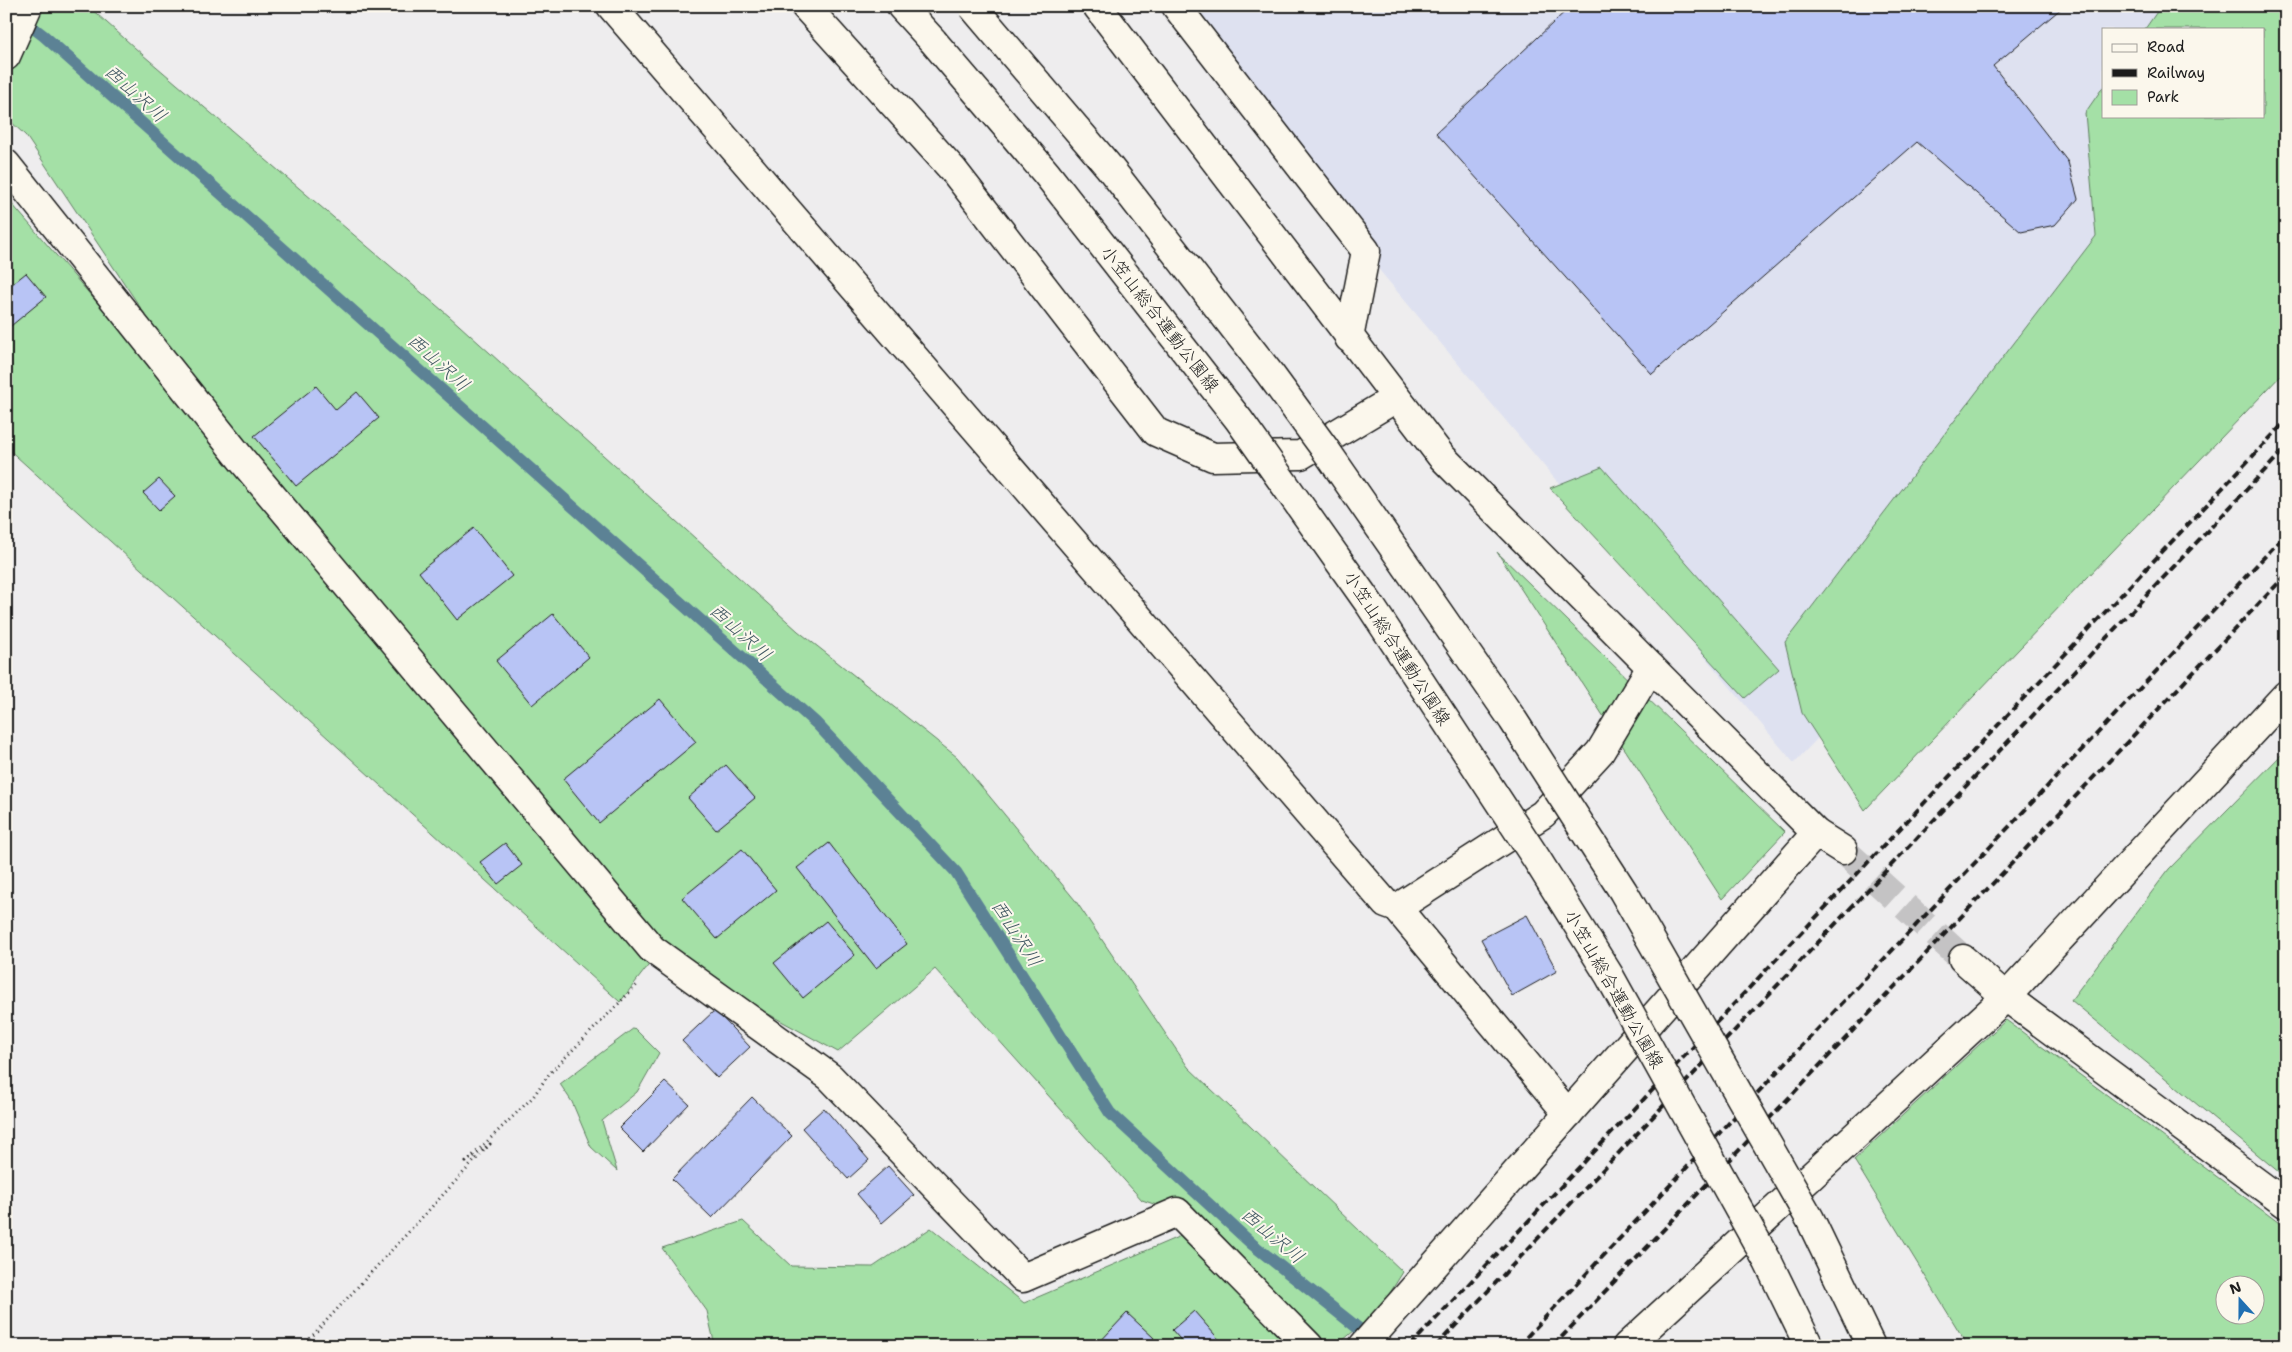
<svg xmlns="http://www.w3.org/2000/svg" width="2292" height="1352" font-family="'Shantell Sans','Klee One',sans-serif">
	<rect width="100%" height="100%" fill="#eeedee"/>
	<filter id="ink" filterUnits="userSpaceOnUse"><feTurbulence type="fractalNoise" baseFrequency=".02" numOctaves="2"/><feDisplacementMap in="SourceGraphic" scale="10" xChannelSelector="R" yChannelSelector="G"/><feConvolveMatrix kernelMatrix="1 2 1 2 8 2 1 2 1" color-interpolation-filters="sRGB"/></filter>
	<g filter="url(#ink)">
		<path fill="#dee1f0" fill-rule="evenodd" d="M1157 6H2286V249L1794 763ZM2103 29H2263V116H2103Z"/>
		<g fill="#a4e0a6" stroke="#607e61" fill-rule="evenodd">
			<path d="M6 6H88L143 55 449 316 798 631 957 757 1075 900 1188 1067 1403 1272 1380 1309 1336 1346H1309L1177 1212 1142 1200 935 969 838 1052 664 957 242 460 26 136 6 117Z"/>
			<path d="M2161 6H2286V370L1865 810 1802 713 1785 642 2096 236 2085 113 2103 87V116H2263V29H2145Z"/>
			<path d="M6 197 658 953 620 1002 6 447Z"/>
			<path d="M1602 467 1779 669 1745 698 1550 488Z"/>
			<path d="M1497 552 1785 832 1722 899Z"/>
			<path d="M2286 750V1178L2071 1000 2169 869Z"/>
			<path d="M2006 1020 2286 1228V1346H1968L1854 1160ZM2224 1284H2254V1314H2224Z"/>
			<path d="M634 1028 659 1053 637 1092 602 1121 617 1171 591 1147 572 1102 560 1084Z"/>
			<path d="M743 1221 791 1266 873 1267 931 1228 1024 1303 1185 1234 1297 1346H715L707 1311 662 1248Z"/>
		</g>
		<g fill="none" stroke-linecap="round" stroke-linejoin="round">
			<path stroke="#5b8295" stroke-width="12" d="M6 7 44 36 816 723 956 872 1110 1113 1252 1244 1373 1340"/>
		</g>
		<g fill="#b8c4f5" stroke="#1c1c1c">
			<path d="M1571 6H2064L1993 66 2068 162 2078 199 2055 225 2021 232 1917 142 1652 374 1436 133Z"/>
			<path d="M26 273 46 297 6 330V289Z"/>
			<path d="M316 386 336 410 357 392 379 418 296 486 254 436Z"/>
			<path d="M159 479 175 496 159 510 143 493Z"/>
			<path d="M474 528 512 576 457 620 419 572Z"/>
			<path d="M553 614 589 657 532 705 496 661Z"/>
			<path d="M660 699 696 742 599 823 563 779Z"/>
			<path d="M726 765 755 798 716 830 688 798Z"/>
			<path d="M505 843 522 865 498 884 480 862Z"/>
			<path d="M829 843 907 944 876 968 797 868Z"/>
			<path d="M742 849 776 890 717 939 682 898Z"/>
			<path d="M1527 915 1557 971 1512 996 1481 939Z"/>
			<path d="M826 921 855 955 803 998 774 963Z"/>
			<path d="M715 1010 750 1047 717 1078 682 1041Z"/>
			<path d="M665 1082 689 1104 643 1152 619 1128Z"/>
			<path d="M752 1097 792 1136 712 1218 672 1179Z"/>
			<path d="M824 1108 869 1160 848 1179 802 1128Z"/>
			<path d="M888 1166 914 1195 882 1223 857 1194Z"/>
			<path d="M1194 1311 1222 1343 1219 1346H1186L1172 1330Z"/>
			<path d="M1127 1313 1154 1338 1147 1346H1096Z"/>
		</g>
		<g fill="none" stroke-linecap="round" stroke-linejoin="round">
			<path stroke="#c4c3c4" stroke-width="28" stroke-dasharray="28 14" stroke-linecap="butt" d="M1843 850 1963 959"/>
			<g stroke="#1c1c1c" stroke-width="31">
				<g id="street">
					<path d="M611 6 1386 904 1397 908 1568 1114"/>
					<path d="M805 6 954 171 1156 432 1213 457 1301 455 1396 398"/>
					<path d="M1097 6 1441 456 1816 833 1843 850"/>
					<path d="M1176 6 1366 251 1349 338"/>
					<path d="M6 164 242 460 652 949 830 1077 1023 1278 1177 1212 1309 1346"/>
					<path d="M1397 908 1543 814 1600 752 1651 667"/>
					<path d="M1963 959 2006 997 2286 1204"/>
					<path d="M1363 1346 1816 833"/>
					<path d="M1627 1346 2006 997 2286 695"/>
				</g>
			</g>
			<g stroke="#1c1c1c" stroke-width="31">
				<g id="secondary">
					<path d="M901 6 933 41"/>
					<path d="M6 56 28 6"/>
				</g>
			</g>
			<path stroke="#1c1c1c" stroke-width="3" stroke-dasharray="1 4" stroke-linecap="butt" d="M303 1346 490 1144 466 1162 533 1097 549 1074 639 983"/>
			<use href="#street" stroke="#fbf7ec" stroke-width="28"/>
			<use href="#secondary" stroke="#fbf7ec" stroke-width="28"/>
			<g stroke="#1c1c1c" stroke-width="4" stroke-dasharray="8 4" stroke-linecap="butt">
				<path d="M1410 1346 2286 421"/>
				<path d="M1436 1346 2286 448"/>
				<path d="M1518 1346 2286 534"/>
				<path d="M1553 1346 2286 575"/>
			</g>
			<g stroke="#1c1c1c" stroke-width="31" stroke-linecap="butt">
				<g id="secondary-bridge">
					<path d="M972 6 1109 167 1270 374 1325 449 1513 720 1623 891 1810 1219 1871 1346"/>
					<path d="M933 41 1046 173 1239 420 1370 605 1536 858 1609 975 1768 1262 1809 1346"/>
				</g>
			</g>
			<use href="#secondary-bridge" stroke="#fbf7ec" stroke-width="28"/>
		</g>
	</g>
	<g text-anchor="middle" stroke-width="4" stroke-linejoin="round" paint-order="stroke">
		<g font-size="18" fill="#1c1c1c" stroke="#fbf7ec">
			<text transform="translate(1160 319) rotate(52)" y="6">小笠山総合運動公園線</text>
			<text transform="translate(1397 648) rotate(57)" y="6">小笠山総合運動公園線</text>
			<text transform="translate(1614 989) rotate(60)" y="6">小笠山総合運動公園線</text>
		</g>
		<g font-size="19" font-style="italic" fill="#415863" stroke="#fbf7ec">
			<text transform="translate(136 93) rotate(42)" y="7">西山沢川</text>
			<text transform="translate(439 362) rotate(42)" y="7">西山沢川</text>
			<text transform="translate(741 632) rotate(42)" y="7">西山沢川</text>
			<text transform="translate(1017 933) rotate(57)" y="7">西山沢川</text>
			<text transform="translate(1273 1235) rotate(40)" y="7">西山沢川</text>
		</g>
	</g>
	<rect width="2292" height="1352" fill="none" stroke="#fbf7ec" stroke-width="25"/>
	<rect x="12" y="12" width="2267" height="1327" fill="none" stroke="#1c1c1c" stroke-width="2" filter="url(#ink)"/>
	<rect x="2102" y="28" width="162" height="90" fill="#fbf7ec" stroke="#a29f99"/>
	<rect x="2112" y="44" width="25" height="8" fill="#fbf7ec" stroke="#a29f99"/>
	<text x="2147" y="52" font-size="15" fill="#1c1c1c">Road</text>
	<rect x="2112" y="69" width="25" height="8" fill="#1c1c1c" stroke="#a29f99"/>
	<text x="2147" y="78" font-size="15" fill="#1c1c1c">Railway</text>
	<rect x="2112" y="90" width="25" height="15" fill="#a4e0a6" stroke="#a29f99"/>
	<text x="2147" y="102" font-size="15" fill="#1c1c1c">Park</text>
	<g transform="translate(2240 1300) rotate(339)"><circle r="24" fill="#fbf7ec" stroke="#a29f99"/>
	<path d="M0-4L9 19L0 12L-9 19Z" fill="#1f6fb2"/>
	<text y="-8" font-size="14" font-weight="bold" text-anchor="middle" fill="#1c1c1c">N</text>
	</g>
</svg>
